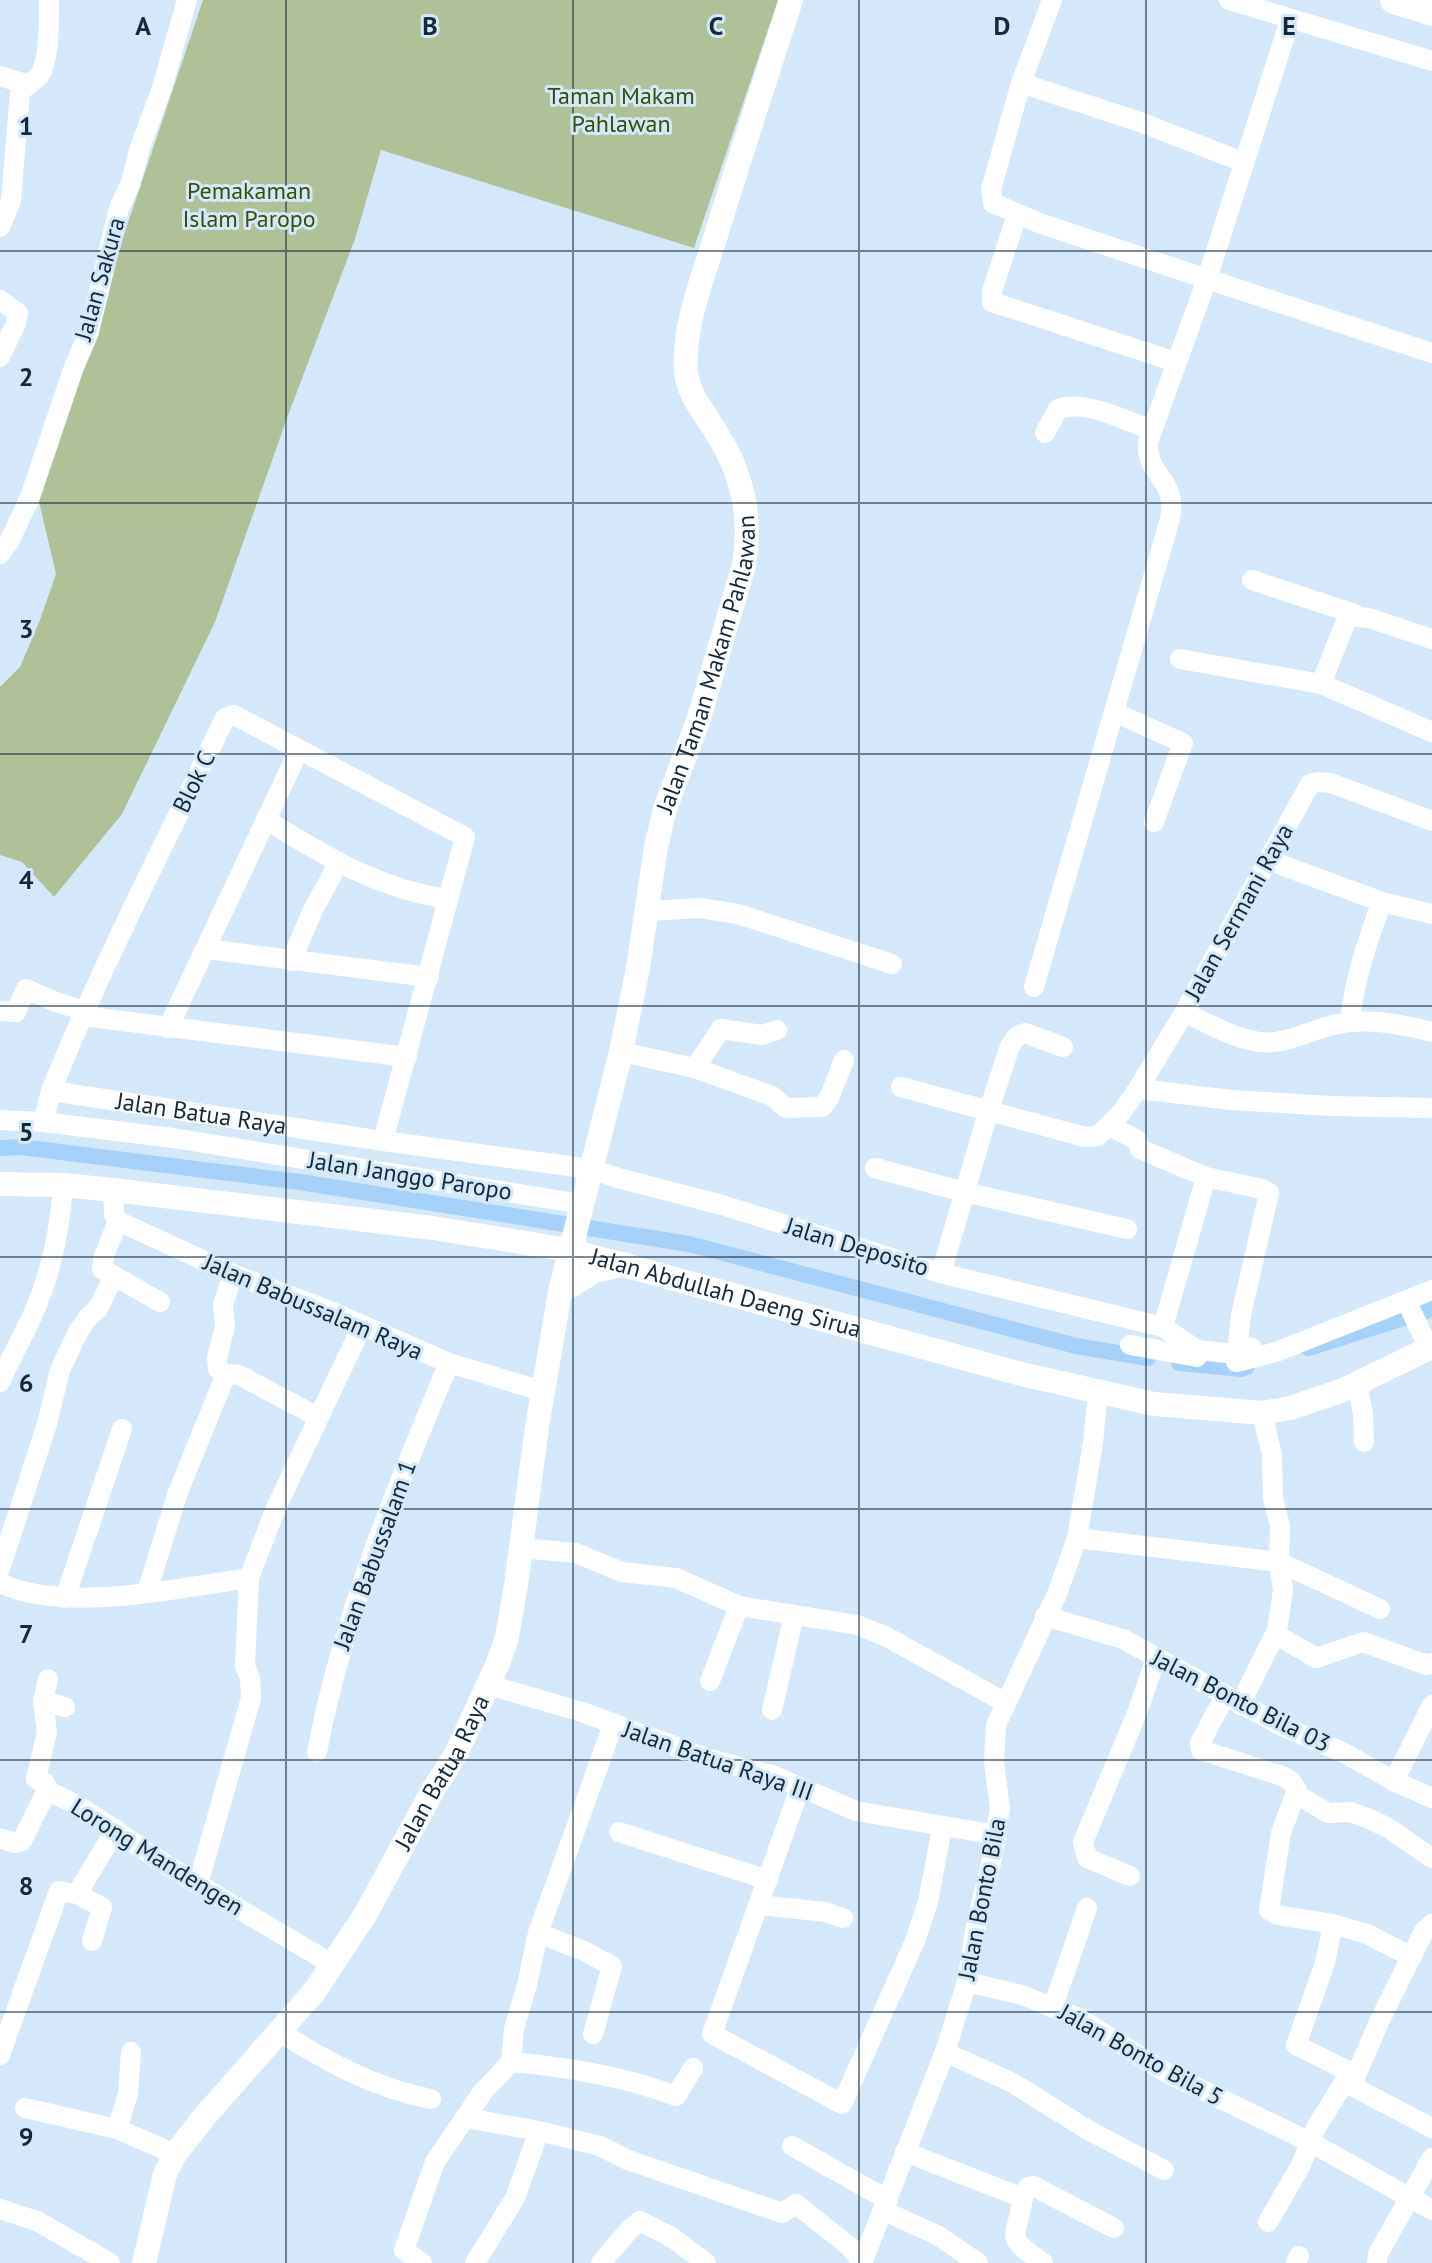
<svg xmlns="http://www.w3.org/2000/svg" width="1432" height="2263" font-family="'PT Sans',sans-serif">
	<rect width="100%" height="100%" fill="#d4e8fa"/>
	<path fill="#b0c19a" d="M203 0H778L694 248 381 150 355 239 287 418 215 622 122 814 54 897 22 862 0 855V687L20 667 40 620 56 574 37 493Z"/>
	<g fill="none" stroke-linecap="round" stroke-linejoin="round">
		<g stroke="#a6d1fa" stroke-width="16">
			<path d="M0 1148 21 1147 300 1182 689 1244 1076 1346 1148 1358"/>
			<path d="M1308 1348 1432 1309"/>
			<path d="M1179 1363 1241 1369 1247 1367"/>
		</g>
		<g stroke="#fff" stroke-width="20">
			<path d="M1052 0 1021 83 991 189 993 203 1039 223 1207 279 1290 20"/>
			<path d="M1229 0 1432 61"/>
			<path d="M0 76 26 84"/>
			<path d="M1021 83 1140 122 1243 162"/>
			<path d="M1017 215 992 291V302L1176 362"/>
			<path d="M0 227 11 201 20 93C25 85 33 83 39 76 50 62 49 18 49 0"/>
			<path d="M0 300 18 313 16 323 0 357"/>
			<path d="M1045 433 1058 409C1086 399 1125 421 1152 430"/>
			<path d="M0 554 9 542 30 497 74 367 89 332 119 208 130 185 140 147 162 88 187 0"/>
			<path d="M1252 580 1355 614"/>
			<path d="M1180 659 1321 684 1348 616 1369 618 1432 639"/>
			<path d="M1321 684 1432 732"/>
			<path d="M1114 712 1183 743 1154 822"/>
			<path d="M266 820C325 856 376 888 447 899"/>
			<path d="M1268 860 1382 902 1432 914"/>
			<path d="M648 911 700 908 738 914 892 964"/>
			<path d="M206 949 429 977"/>
			<path d="M291 961 313 910 338 864"/>
			<path d="M1034 987 1170 519C1178 477 1146 478 1148 442L1207 279 1432 353"/>
			<path d="M0 1011 16 1012 26 989 56 1002 85 1011"/>
			<path d="M1184 1013C1208 1022 1233 1039 1260 1042 1285 1045 1308 1031 1333 1025 1365 1017 1401 1024 1432 1032"/>
			<path d="M83 1016 407 1057"/>
			<path d="M1350 1022C1354 980 1367 942 1382 902"/>
			<path d="M168 1028 299 750"/>
			<path d="M621 1052 695 1068 772 1096 786 1108 822 1107 829 1098 844 1060"/>
			<path d="M695 1068 721 1029 762 1035 777 1030"/>
			<path d="M901 1087 1085 1137 1098 1136 1121 1113 1138 1089 1184 1013 1310 784 1318 782 1331 783 1432 821"/>
			<path d="M1138 1089 1232 1100 1330 1106 1432 1108"/>
			<path d="M51 1091C102 964 166 842 225 718L234 715 465 837 383 1141"/>
			<path d="M0 1120 43 1122 173 1138 582 1204"/>
			<path id="s1" d="M43 1122 51 1091 383 1141 591 1169 618 1178 722 1205 940 1273 1163 1327 1197 1350 1236 1354 1252 1348"/>
			<path d="M1110 1126 1137 1140 1140 1149 1206 1177 1262 1189 1269 1193 1241 1315 1236 1362"/>
			<path d="M875 1168 964 1192 1127 1229"/>
			<path d="M113 1190 114 1214 118 1221 233 1274 330 1311 449 1363 542 1391"/>
			<path d="M118 1221 104 1256 102 1269 160 1302"/>
			<path d="M941 1273 988 1113 1010 1046 1017 1036 1025 1033 1063 1047"/>
			<path d="M1407 1302 1429 1349"/>
			<path d="M1163 1327 1206 1177"/>
			<path d="M1130 1345 1197 1357"/>
			<path d="M1237 1362 1276 1352 1432 1290"/>
			<path d="M226 1374 239 1375 318 1417"/>
			<path d="M0 1382C10 1359 23 1337 33 1314 52 1272 60 1230 63 1185"/>
			<path d="M1357 1384 1363 1414 1364 1442"/>
			<path d="M1077 1538 1279 1562 1380 1609"/>
			<path d="M521 1548 576 1553 622 1572 676 1578 739 1606 857 1625 885 1636 1006 1703"/>
			<path d="M0 1569 47 1424 60 1370 78 1332 89 1316 98 1309 113 1278"/>
			<path d="M0 1583C64 1614 179 1588 249 1578"/>
			<path d="M147 1592 178 1492 226 1374 218 1369 217 1358 225 1326 223 1305 233 1274"/>
			<path d="M65 1598 122 1429"/>
			<path d="M1045 1616 1123 1639 1278 1724 1344 1753 1394 1781 1432 1798"/>
			<path d="M1275 1634 1316 1658 1363 1642 1427 1665 1432 1663"/>
			<path d="M48 1679 43 1701 47 1732 36 1779 45 1783 50 1792"/>
			<path d="M710 1681 739 1606"/>
			<path d="M489 1685 582 1712 709 1759 772 1775 856 1811 997 1835"/>
			<path d="M1225 1696 1200 1743 1201 1750 1282 1776 1291 1781 1297 1790 1281 1833 1269 1910 1278 1915 1333 1924 1325 1963 1296 2045 1356 2075"/>
			<path d="M43 1701 65 1707"/>
			<path d="M1240 1705 1277 1630 1283 1590 1279 1562 1280 1526 1273 1498 1272 1455 1262 1413"/>
			<path d="M772 1710 794 1615"/>
			<path d="M317 1752C343 1615 395 1491 449 1363"/>
			<path d="M1394 1781 1432 1705"/>
			<path d="M800 1788 712 2034 842 2104 915 1941 928 1902 942 1828"/>
			<path d="M1296 1794 1328 1813 1350 1812 1370 1819 1388 1828 1432 1858"/>
			<path d="M619 1832 768 1880"/>
			<path d="M0 1838 15 1843 22 1841 44 1796 50 1792C90 1809 123 1837 159 1860 216 1896 274 1930 332 1964"/>
			<path d="M1130 1876 1087 1858 1083 1842 1137 1713 1156 1658"/>
			<path d="M198 1884 251 1698 250 1678 245 1666 249 1578 276 1508 362 1326"/>
			<path d="M77 1894 116 1829"/>
			<path d="M759 1905 825 1912 843 1918"/>
			<path d="M1333 1924 1367 1934 1412 1957"/>
			<path d="M538 1933 584 1951 612 1966 593 2034"/>
			<path d="M967 1982 1022 1995 1079 2018 1167 2073 1310 2142 1432 2210"/>
			<path d="M1053 2007 1087 1908"/>
			<path d="M279 2032C328 2062 374 2088 431 2099"/>
			<path d="M945 2052 1013 2083 1088 2130 1164 2170"/>
			<path d="M0 2055 59 1891 77 1894 102 1907 92 1941"/>
			<path d="M511 2062C568 2067 623 2076 676 2096L693 2068"/>
			<path d="M1351 2086 1381 2018 1424 1931 1432 1924"/>
			<path d="M25 2108 117 2129 175 2154"/>
			<path d="M466 2118 539 2131 600 2146 628 2160 782 2213 796 2204 849 2246 863 2263"/>
			<path d="M117 2129 128 2094 131 2052"/>
			<path d="M792 2146 888 2200"/>
			<path d="M905 2152 1023 2198 1028 2187 1033 2186 1114 2228"/>
			<path d="M1023 2198C1016 2241 1003 2235 1043 2263"/>
			<path d="M0 2209 37 2221 110 2263"/>
			<path d="M884 2211 939 2236 978 2263"/>
			<path d="M1268 2222 1300 2167 1317 2126 1343 2084H1348L1432 2128"/>
			<path d="M422 2263 404 2250 435 2162 482 2093 511 2062 514 2029 527 1985 538 1933 613 1725"/>
			<path d="M475 2263 515 2198 539 2131"/>
			<path d="M601 2263 629 2230 640 2221 673 2238 706 2263"/>
			<path d="M862 2263 945 2052 967 1982 976 1925 992 1859 1000 1808 994 1762 996 1725 1057 1594 1077 1538 1093 1443 1098 1391"/>
			<path d="M1296 2263 1299 2256"/>
			<path d="M1377 2263 1378 2254 1432 2158"/>
		</g>
		<g stroke="#fff" stroke-width="24">
			<path id="s2" d="M0 1184 63 1185 113 1190 433 1228 569 1250 1021 1374 1154 1404 1262 1413 1290 1408 1341 1391 1432 1347"/>
			<path d="M560 1292 595 1271 625 1264"/>
			<path id="s3" d="M144 2263 165 2174 175 2154 205 2116 314 1992 365 1915 433 1790 456 1754 498 1663 507 1637 516 1585 537 1427 560 1292 621 1052 638 968 656 847 665 809 698 721 744 565C752 516 743 474 716 432 705 413 689 396 686 373 682 327 704 275 717 232 741 154 766 77 791 0"/>
		</g>
		<path stroke="#fff" stroke-width="28" d="M1394 0 1432 12"/>
	</g>
	<path fill="none" stroke="#15293a" stroke-width="2" stroke-opacity="0.55" d="M286 0V2263M573 0V2263M859 0V2263M1146 0V2263M0 251H1432M0 503H1432M0 754H1432M0 1006H1432M0 1257H1432M0 1509H1432M0 1760H1432M0 2012H1432"/>
	<g text-anchor="middle" stroke-width="6" stroke-linejoin="round" paint-order="stroke">
		<g font-size="24" fill="#374f05" stroke="#d4e8fa">
			<text x="621" y="104">Taman Makam<tspan x="621" dy="28">Pahlawan</tspan></text>
			<text x="249" y="199">Pemakaman<tspan x="249" dy="28">Islam Paropo</tspan></text>
		</g>
		<g font-size="24" fill="#15293a" stroke="#d4e8fa">
			<text transform="translate(100 279) rotate(-74)" y="8">Jalan Sakura</text>
			<text dy="8" stroke="none"><textPath href="#s3" startOffset="1728">Jalan Taman Makam Pahlawan</textPath></text>
			<text transform="translate(194 782) rotate(-64)" y="8">Blok C</text>
			<text transform="translate(1239 912) rotate(-61)" y="8">Jalan Sermani Raya</text>
			<text dy="8" stroke="none"><textPath href="#s1" startOffset="184">Jalan Batua Raya</textPath></text>
			<text transform="translate(410 1176) rotate(9)" y="8">Jalan Janggo Paropo</text>
			<text transform="translate(857 1247) rotate(17)" y="8">Jalan Deposito</text>
			<text dy="8" stroke="none"><textPath href="#s2" startOffset="736">Jalan Abdullah Daeng Sirua</textPath></text>
			<text transform="translate(313 1307) rotate(23)" y="8">Jalan Babussalam Raya</text>
			<text transform="translate(375 1555) rotate(-70)" y="8">Jalan Babussalam 1</text>
			<text transform="translate(1241 1701) rotate(27)" y="8">Jalan Bonto Bila 03</text>
			<text transform="translate(718 1761) rotate(19)" y="8">Jalan Batua Raya III</text>
			<text dy="8" stroke="none"><textPath href="#s3" startOffset="582">Jalan Batua Raya</textPath></text>
			<text transform="translate(157 1857) rotate(32)" y="8">Lorong Mandengen</text>
			<text transform="translate(982 1899) rotate(-79)" y="8">Jalan Bonto Bila</text>
			<text transform="translate(1141 2055) rotate(29)" y="8">Jalan Bonto Bila 5</text>
		</g>
	</g>
	<g font-size="26" text-anchor="middle" font-weight="bold" fill="#15293a" stroke="#d4e8fa" stroke-width="6" stroke-linejoin="round" paint-order="stroke">
		<text x="143" y="35">A</text>
		<text x="430" y="35">B</text>
		<text x="716" y="35">C</text>
		<text x="1002" y="35">D</text>
		<text x="1289" y="35">E</text>
		<text x="26" y="135">1</text>
		<text x="26" y="386">2</text>
		<text x="26" y="638">3</text>
		<text x="26" y="889">4</text>
		<text x="26" y="1141">5</text>
		<text x="26" y="1392">6</text>
		<text x="26" y="1643">7</text>
		<text x="26" y="1895">8</text>
		<text x="26" y="2146">9</text>
	</g>
</svg>
